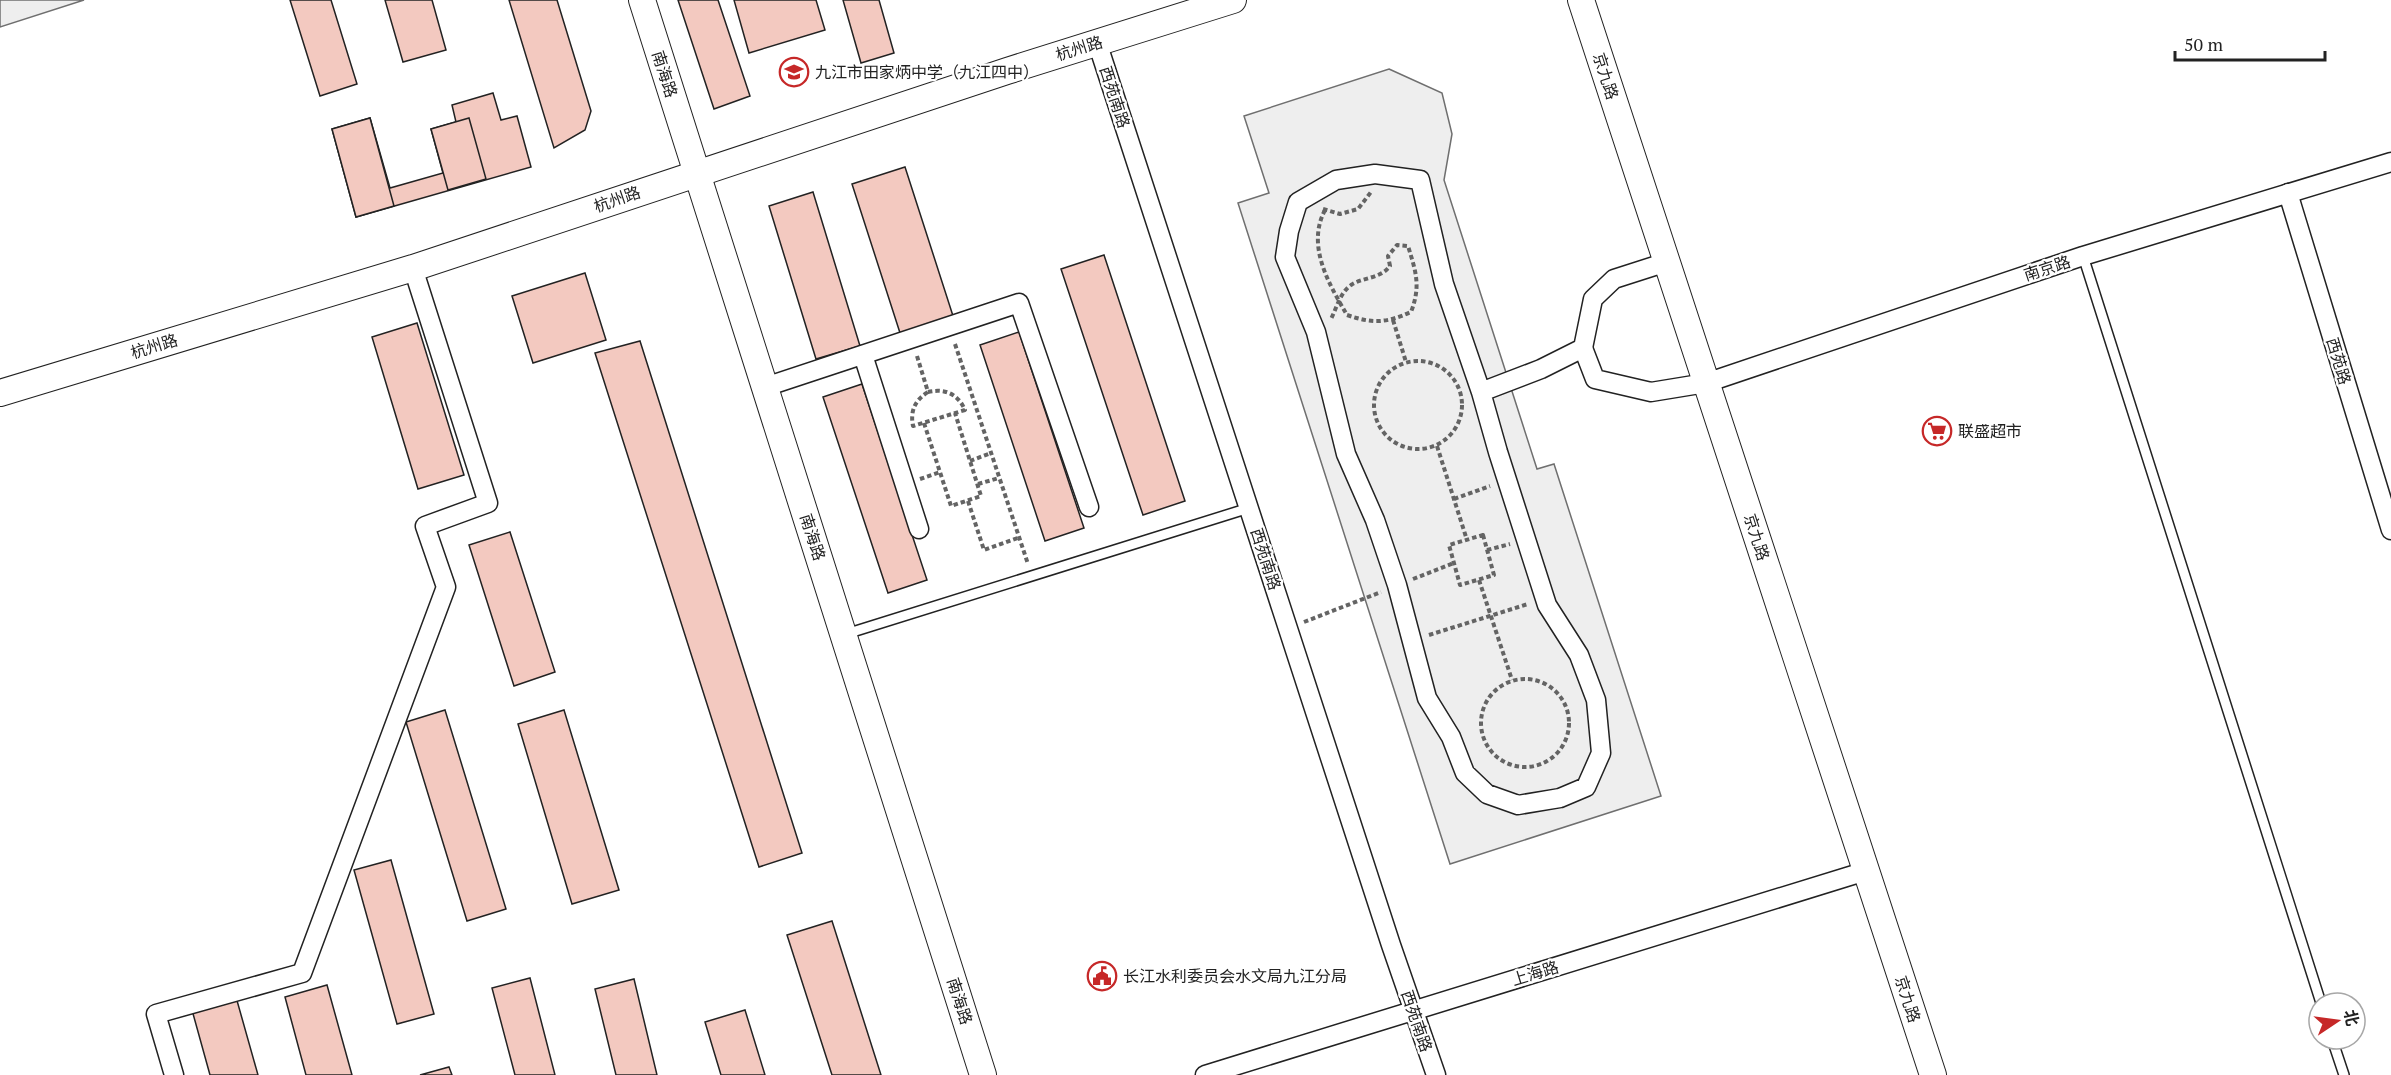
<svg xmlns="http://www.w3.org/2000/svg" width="2391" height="1075" font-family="'PT Serif','Noto Sans SC',serif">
	<rect width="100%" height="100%" fill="#fff"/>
	<g fill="#eee" stroke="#6f6f6f" stroke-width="1.5">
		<path d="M0 0H84L0 27Z"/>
		<path d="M1389 69 1442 93 1452 134 1444 180 1537 469 1554 464 1661 796 1450 864 1238 203 1269 193 1244 116Z"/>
	</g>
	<g fill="#f3c9c0" stroke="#222" stroke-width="1.5">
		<path d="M290 0H331L357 84 320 96Z"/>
		<path d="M385 0H432L446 50 403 62Z"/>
		<path d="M509 0H557L591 111 585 130 554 148Z"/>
		<path d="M678 0H718L750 96 714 109Z"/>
		<path d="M734 0H816L825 30 749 53Z"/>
		<path d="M843 0H879L894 53 861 63Z"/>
		<path d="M493 93 501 120 517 116 531 167 356 217 332 129 370 118 390 188 443 173 431 129 456 122 452 105Z"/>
		<path d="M370 118 394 206 356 217 332 129Z"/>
		<path d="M469 118 486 179 448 190 431 129Z"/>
		<path d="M905 167 954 319 901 336 852 184Z"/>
		<path d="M813 192 860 346 816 359 769 206Z"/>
		<path d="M1104 255 1185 501 1143 515 1061 269Z"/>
		<path d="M585 273 606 340 533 363 512 296Z"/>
		<path d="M417 323 464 475 418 489 372 337Z"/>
		<path d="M1019 332 1084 528 1045 541 980 345Z"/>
		<path d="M640 341 802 853 759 867 595 353Z"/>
		<path d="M862 384 927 580 888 593 823 397Z"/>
		<path d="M510 532 555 672 514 686 469 545Z"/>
		<path d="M445 710 506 909 467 921 406 722Z"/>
		<path d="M564 710 619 890 572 904 518 724Z"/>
		<path d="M391 860 434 1014 397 1024 354 870Z"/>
		<path d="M832 921 881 1075H832L787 935Z"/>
		<path d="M530 978 555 1075H515L492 988Z"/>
		<path d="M634 979 657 1075H616L595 989Z"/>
		<path d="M327 985 352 1075H306L285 997Z"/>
		<path d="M236 997 258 1075H210L192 1010Z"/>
		<path d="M745 1010 765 1075H721L705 1022Z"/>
		<path d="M449 1067 452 1075H420Z"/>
	</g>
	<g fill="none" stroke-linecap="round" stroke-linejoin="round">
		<g stroke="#222" stroke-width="12">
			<g id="service">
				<path d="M2083 256 2321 1003"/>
				<path d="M846 634 1249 508"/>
				<path d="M2332 1039 2344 1075"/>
			</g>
		</g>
		<g stroke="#222" stroke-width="21">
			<g id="minor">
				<path d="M1097 42 1391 945 1436 1075"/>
				<path d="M2288 193 2391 530"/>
				<path d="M1583 348 1595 379 1651 392 1706 383 2083 256 2391 162"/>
				<path d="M863 355 919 529"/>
				<path d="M765 387 1019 303 1089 507"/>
				<path d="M1481 392 1498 452 1547 605 1579 655 1596 700 1601 753 1586 787 1560 798 1518 805 1487 794 1465 773 1451 737 1427 698 1397 585 1375 520 1346 454 1316 332 1285 257 1289 231 1298 202 1336 180 1375 174 1420 180 1444 284 1481 392 1541 369 1583 348 1593 299 1614 279 1667 262"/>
				<path d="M174 1075 156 1014 302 973 446 587 425 526 488 503 413 268"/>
				<path d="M1205 1075 1866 871"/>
			</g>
		</g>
		<g stroke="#222" stroke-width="28">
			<g id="secondary">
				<path d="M642 0 983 1075"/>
				<path d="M1581 0 1933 1075"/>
				<path d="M0 393 413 268 1007 71 1233 0"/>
			</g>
		</g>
		<g stroke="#646464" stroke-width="4" stroke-dasharray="4.5 3" stroke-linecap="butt">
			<path d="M1323 209 1340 214 1358 209 1371 192"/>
			<path d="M1325 210C1306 246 1329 284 1347 315 1373 324 1386 323 1411 312 1421 286 1416 272 1408 246L1397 245 1388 256 1390 266C1380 279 1363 277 1351 285 1340 293 1337 307 1331 319"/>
			<path d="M1393 320 1406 362"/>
			<path d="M955 344 1028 564"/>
			<path d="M917 356 928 392C945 388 958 394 965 410L913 426C910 411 915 400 928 392"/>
			<circle cx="1418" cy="405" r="44"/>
			<path d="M924 423 951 506 981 496 955 413"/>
			<path d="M1437 446 1467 540"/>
			<path d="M970 461 991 453"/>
			<path d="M920 479 940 472"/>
			<path d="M978 484 999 478"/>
			<path d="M1454 499 1490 486"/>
			<path d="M968 501 984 550 1018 538"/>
			<path d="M1483 535 1494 575 1460 585 1449 545Z"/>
			<path d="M1487 550 1510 544"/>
			<path d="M1413 579 1454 563"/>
			<path d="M1479 580 1512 680"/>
			<path d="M1304 622 1381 592"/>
			<path d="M1429 635 1528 604"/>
			<circle cx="1525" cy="723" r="44"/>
		</g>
		<use href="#service" stroke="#fff" stroke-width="9"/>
		<use href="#minor" stroke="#fff" stroke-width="18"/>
		<use href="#secondary" stroke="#fff" stroke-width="26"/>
	</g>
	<defs>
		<g id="school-ring" transform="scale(1.5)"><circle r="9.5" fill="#fff" stroke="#c62828" stroke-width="1.5"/><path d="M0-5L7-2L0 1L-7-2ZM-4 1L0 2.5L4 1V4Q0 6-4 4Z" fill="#c62828"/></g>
		<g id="supermarket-ring" transform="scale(1.5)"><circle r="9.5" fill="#fff" stroke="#c62828" stroke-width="1.5"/><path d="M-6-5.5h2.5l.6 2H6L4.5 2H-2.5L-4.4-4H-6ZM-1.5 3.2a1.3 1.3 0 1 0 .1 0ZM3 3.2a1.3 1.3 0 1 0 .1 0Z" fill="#c62828"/></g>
		<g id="civic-ring" transform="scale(1.5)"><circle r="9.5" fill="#fff" stroke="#c62828" stroke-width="1.5"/><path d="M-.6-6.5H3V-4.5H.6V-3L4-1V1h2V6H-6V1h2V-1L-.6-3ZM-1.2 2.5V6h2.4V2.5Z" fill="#c62828"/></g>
	</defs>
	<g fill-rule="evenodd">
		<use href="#school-ring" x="794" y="72"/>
		<use href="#supermarket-ring" x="1937" y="431"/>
		<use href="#civic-ring" x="1102" y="976"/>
	</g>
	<g text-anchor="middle" stroke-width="4.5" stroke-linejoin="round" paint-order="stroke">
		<g font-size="16" fill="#222" stroke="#fff">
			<text transform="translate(1079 48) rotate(-17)" y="6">杭州路</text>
			<text transform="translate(665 74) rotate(72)" y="6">南海路</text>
			<text transform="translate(1606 76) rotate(72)" y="6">京九路</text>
			<text transform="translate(1115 97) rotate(72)" y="6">西苑南路</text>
			<text transform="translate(617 199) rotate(-19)" y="6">杭州路</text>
			<text transform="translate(2047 268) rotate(-18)" y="6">南京路</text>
			<text transform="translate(154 346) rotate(-17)" y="6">杭州路</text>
			<text transform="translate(2339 361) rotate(73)" y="6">西苑路</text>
			<text transform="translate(813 537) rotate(72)" y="6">南海路</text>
			<text transform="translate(1757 537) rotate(72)" y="6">京九路</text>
			<text transform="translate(1266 559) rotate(72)" y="6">西苑南路</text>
			<text transform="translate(1535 973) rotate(-17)" y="6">上海路</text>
			<text transform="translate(1908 999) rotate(72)" y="6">京九路</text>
			<text transform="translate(960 1001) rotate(72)" y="6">南海路</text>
			<text transform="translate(1417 1021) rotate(71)" y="6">西苑南路</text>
		</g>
		<g font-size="16" fill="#222" stroke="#fff" text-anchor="start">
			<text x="815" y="78">九江市田家炳中学（九江四中）</text>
			<text x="1958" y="437">联盛超市</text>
			<text x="1123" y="982">长江水利委员会水文局九江分局</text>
		</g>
	</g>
	<g transform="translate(2337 1021) rotate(77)"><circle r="28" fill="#ffffff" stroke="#a7a7a7" stroke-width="1.5"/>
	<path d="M0-4.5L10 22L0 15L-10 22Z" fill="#c62828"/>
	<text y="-9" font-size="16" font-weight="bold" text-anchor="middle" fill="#222222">北</text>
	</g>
	<path d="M2175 51v9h150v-9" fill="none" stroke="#222222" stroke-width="3"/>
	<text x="2184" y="51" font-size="18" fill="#222222" stroke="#ffffff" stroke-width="4.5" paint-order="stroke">50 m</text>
</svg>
